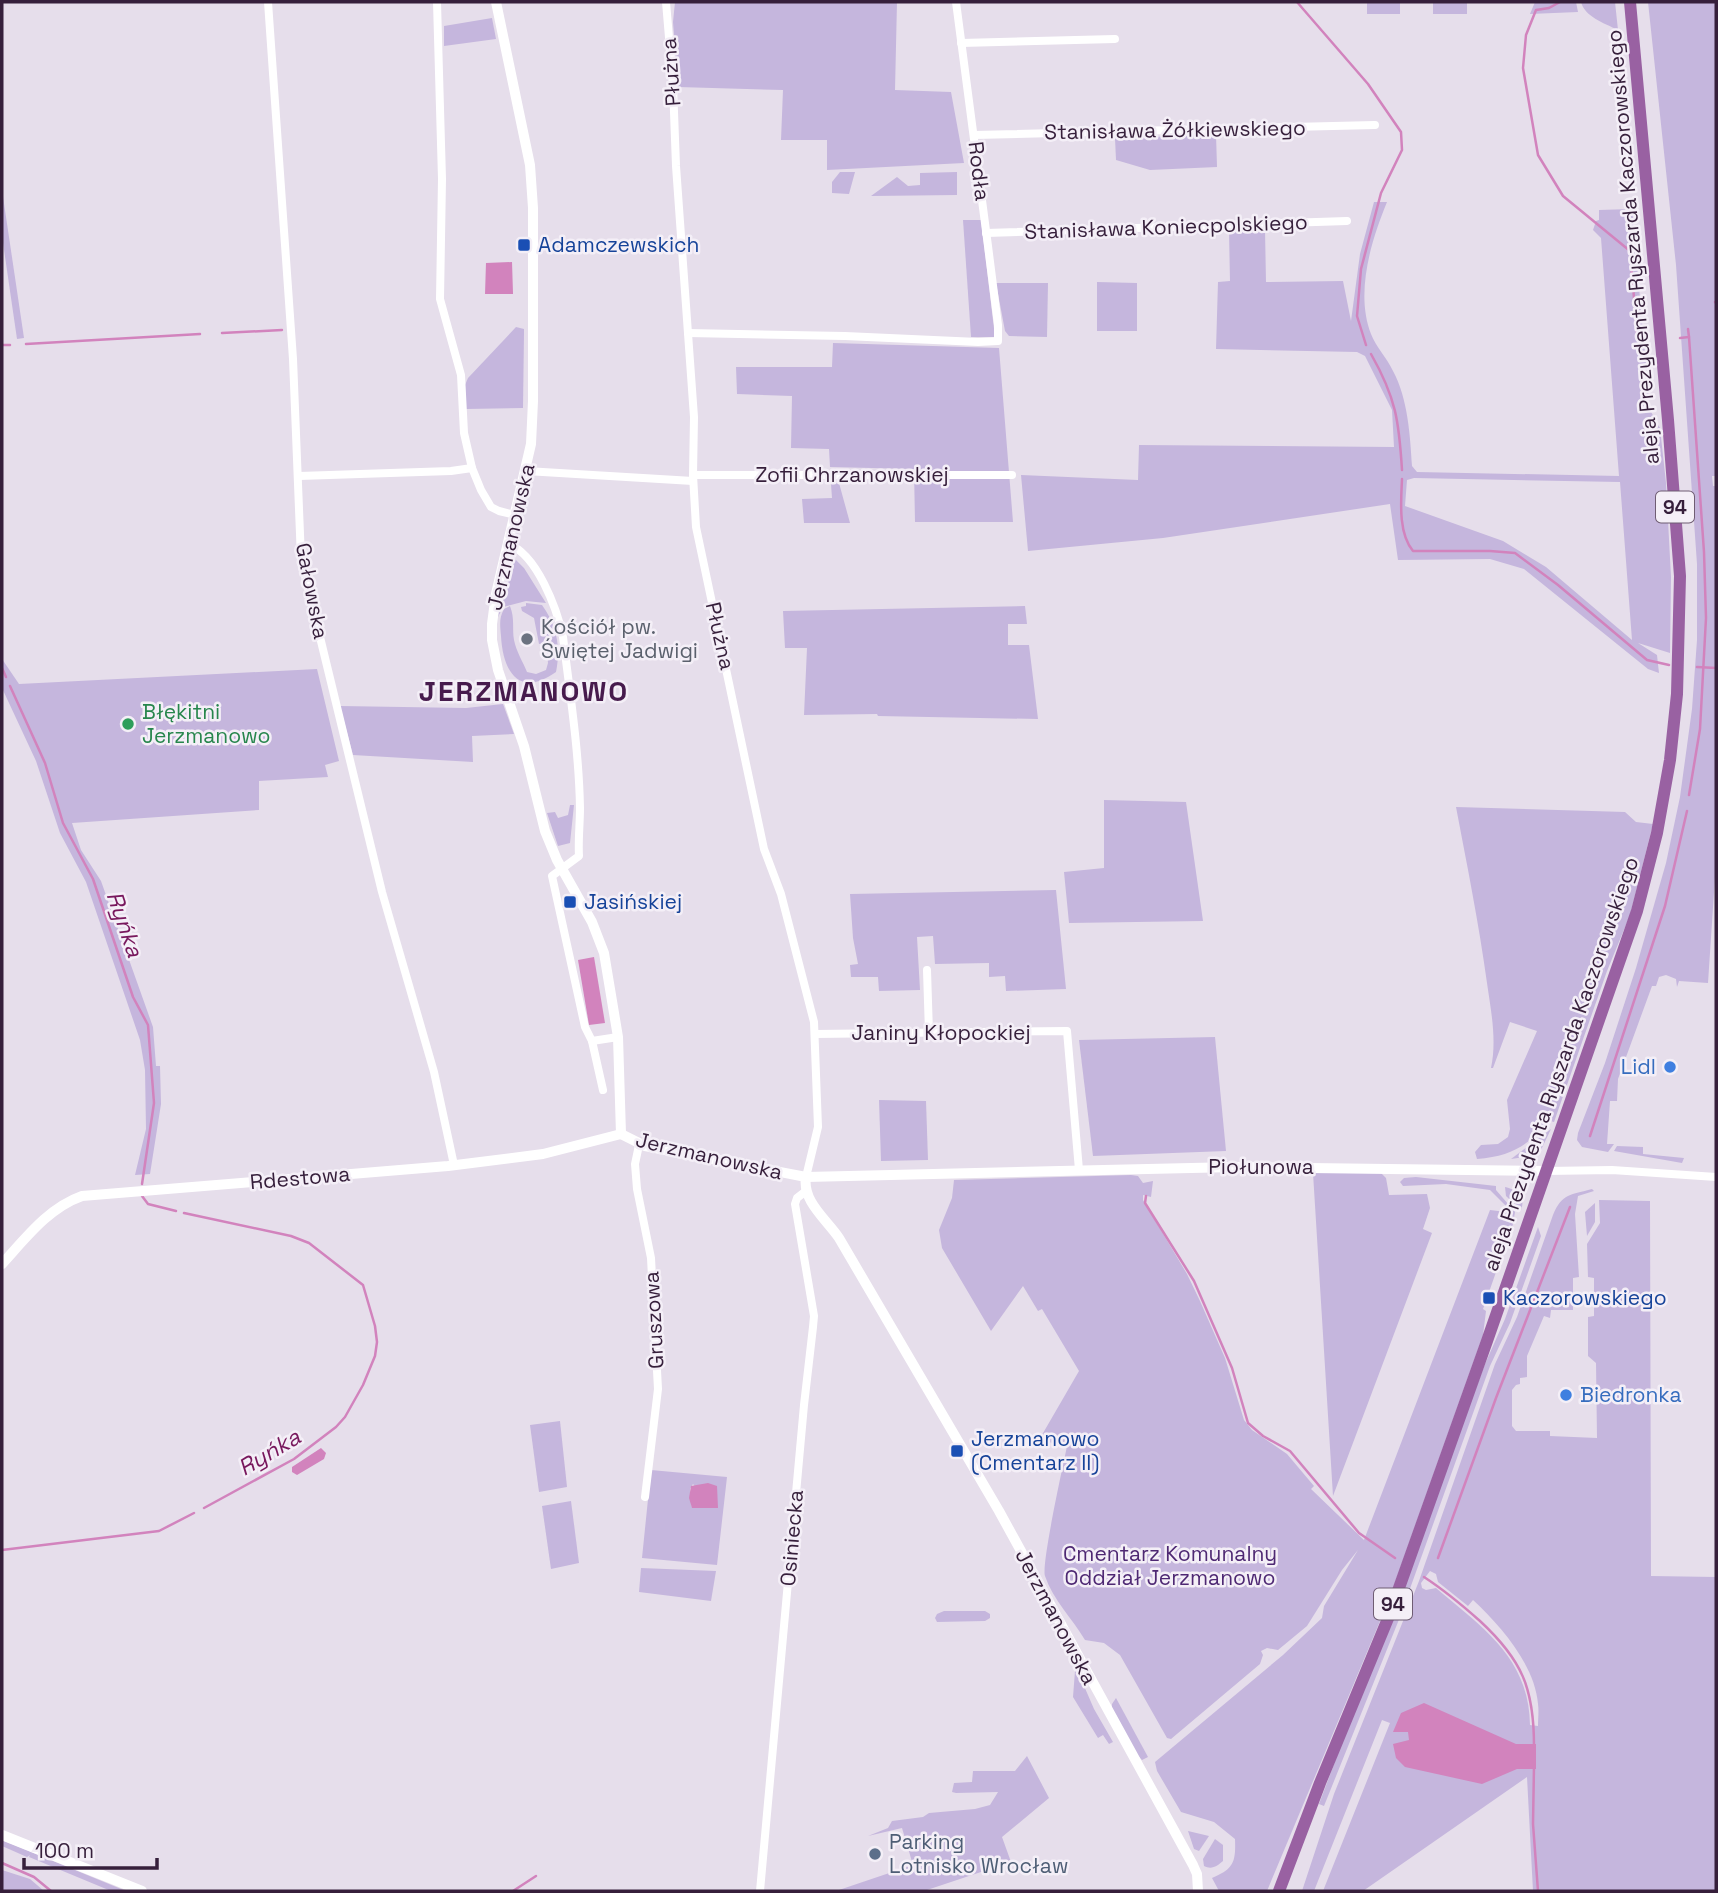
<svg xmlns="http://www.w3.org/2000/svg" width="1718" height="1893" font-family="'Space Grotesk',sans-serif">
	<rect width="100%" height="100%" fill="#e6deeb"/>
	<g fill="#c5b6dd" fill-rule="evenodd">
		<path d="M675 2H897L895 90 951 92 964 163 827 170V140H781L783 90 678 87 673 22Z"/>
		<rect x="1367" y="2" width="33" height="12"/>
		<rect x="1433" y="2" width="34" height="12"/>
		<path d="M1535 2H1576L1578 12 1530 14Z"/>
		<path d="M1581 2H1615L1618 30C1604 23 1585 17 1581 2Z"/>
		<path d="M1648 2H1716V476H1712L1713 486H1716V862L1708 983 1679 981 1677 987 1676 979 1666 975 1659 977 1656 986H1652L1618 1079 1617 1101H1610L1607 1144H1614L1608 1152 1582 1147 1577 1140 1578 1133 1605 1063 1636 968 1666 863 1680 797 1692 709 1697 640V564L1676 265Z"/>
		<path d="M492 18 496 39 444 46V26Z"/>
		<path d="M1216 135 1217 167 1150 170 1116 160 1115 138Z"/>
		<path d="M840 172H855L849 194 832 193V182Z"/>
		<path d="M957 172V195L871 196 897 177 908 186 920 185V173Z"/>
		<path d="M2 190 24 338 17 339 2 236Z"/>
		<path d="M1374 202H1387C1371 241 1355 293 1371 334 1376 347 1387 358 1393 371 1408 399 1410 435 1412 466L1417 472 1619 476 1601 238 1593 230 1596 221 1599 220V210L1632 209 1650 410 1660 428 1666 483 1671 577 1670 653 1638 643 1657 655 1659 673 1648 669 1524 569 1490 559 1398 560 1390 504 1163 538 1028 551 1021 475 1138 480 1139 445 1394 447 1392 410 1365 356 1357 352 1216 349 1218 282 1230 281 1229 231 1265 230 1266 282 1343 281 1351 321 1360 254ZM1414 478 1620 482 1632 640 1546 567 1503 541 1405 506 1407 480Z"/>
		<path d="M963 220H981L995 337H971Z"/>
		<path d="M1097 282 1137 283V331H1097Z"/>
		<path d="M996 283H1048L1047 337 1009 336 1005 331Z"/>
		<path d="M516 327 524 329V333L523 408 466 409 465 385 468 378Z"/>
		<path d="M833 343 999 348 1013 522H915L914 469 830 467 829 449 791 448 792 396 737 394 736 367H832Z"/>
		<path d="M839 483 850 523H804L802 499 832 498 831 484Z"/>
		<path d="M514 558 524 568 546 603 526 601 503 607 498 617 501 597H504Z"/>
		<path d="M526 603 542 605C557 626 561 647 556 672 519 698 503 672 501 636 500 625 499 618 504 609L510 606C515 619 512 628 514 640 516 651 523 662 527 672L536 674 546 670 548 663 546 643 539 644 534 618 522 611 521 607 526 606Z"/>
		<path d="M1025 606 1027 624H1008V645H1029L1038 719 878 716 877 714 804 715 807 648H785L783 611Z"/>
		<path d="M2 659 19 684 317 669 339 761 325 765 328 777 259 781V810L72 823 81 850 101 881 153 1027 156 1066H160L161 1104 150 1174 135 1175 146 1129 145 1070 140 1040 86 882 60 833 36 761 2 688Z"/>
		<path d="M503 704 514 734 472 736 473 762 353 755 340 706 466 708Z"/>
		<path d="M1104 800 1186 802 1203 921 1069 923 1064 872 1104 868Z"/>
		<path d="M570 805H574L570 843 558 846 547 813 555 812 558 818 568 815Z"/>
		<path d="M1456 807 1625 812 1636 822 1653 824 1630 915 1607 971 1554 1122 1550 1121C1527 1146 1512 1156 1477 1159L1475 1152 1481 1145 1498 1144 1508 1137 1510 1129 1507 1100 1537 1031 1510 1022 1493 1068H1491C1497 1040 1491 1011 1487 983 1479 924 1467 865 1456 807Z"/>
		<path d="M1056 890 1066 989 1006 991 1005 976 989 977V963L935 964 933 936 917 937 920 990 879 991 878 977H851L850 965 858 964 853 938 850 894Z"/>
		<path d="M1215 1037 1226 1151 1093 1156 1079 1040Z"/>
		<path d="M879 1100 926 1101 928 1160 881 1161Z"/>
		<path d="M1551 1129 1540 1152 1530 1156 1511 1159Z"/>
		<path d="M1617 1146 1643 1147V1154L1684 1158 1682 1163 1614 1151Z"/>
		<path d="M1313 1173H1381L1386 1178 1389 1195 1427 1194 1430 1208 1423 1229 1432 1233 1333 1496Z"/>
		<path d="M1131 1175 1138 1176 1143 1183 1153 1181 1151 1197 1143 1195V1200L1187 1274 1200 1301 1225 1358 1244 1420 1252 1430 1287 1454 1314 1486 1311 1489 1364 1540 1490 1210 1506 1212 1507 1207 1490 1190 1446 1184 1403 1186 1400 1182 1404 1178 1416 1177 1496 1186V1190L1515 1212 1513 1224 1483 1309 1486 1311 1483 1335 1388 1602 1267 1891H1219L1212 1878C1233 1869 1236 1863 1235 1839L1214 1822 1181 1812 1157 1771 1155 1762 1283 1655 1322 1618 1324 1606 1358 1550 1342 1570 1307 1626 1278 1650 1267 1648 1261 1651 1263 1655 1260 1664 1171 1739 1167 1738 1120 1655 1104 1643 1085 1640C1072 1618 1053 1600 1045 1576 1041 1565 1063 1466 1067 1446L1039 1440 1079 1371 1042 1309 1038 1311 1023 1286 991 1331 942 1248 939 1230 952 1198 954 1180Z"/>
		<path d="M1505 1187C1517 1190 1526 1197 1521 1210L1506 1196Z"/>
		<path d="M1592 1189 1594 1191 1578 1196 1575 1214 1579 1277 1573 1278V1310H1551L1550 1318 1544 1316 1527 1356V1377L1520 1378V1384L1516 1385 1512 1390V1426L1516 1431H1550V1436L1597 1438 1596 1363 1588 1356V1317L1594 1316V1278L1588 1277 1587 1244 1600 1223 1599 1200 1650 1201 1651 1576 1716 1577V1891H1533L1527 1777 1363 1891H1323L1390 1723 1382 1720 1314 1891H1302L1334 1794 1419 1581 1495 1364 1517 1317 1553 1215C1562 1193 1571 1195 1592 1189ZM1430 1571 1436 1574 1438 1582 1468 1606 1473 1600C1500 1625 1535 1665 1538 1704 1539 1711 1538 1719 1538 1726L1530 1725C1529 1658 1483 1628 1436 1588L1426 1590 1422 1588 1421 1583Z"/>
		<path d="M1595 1203V1222L1587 1236 1585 1212Z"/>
		<path d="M1538 1227 1541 1236 1510 1323 1490 1366 1398 1622 1324 1806 1319 1804 1485 1364 1505 1319Z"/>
		<path d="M560 1421 567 1487 539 1492 530 1425Z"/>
		<path d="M651 1470 727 1477 717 1565 642 1558ZM693 1484 712 1508H692L690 1489Z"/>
		<path d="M571 1501 579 1563 551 1569 542 1506Z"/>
		<path d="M641 1568 716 1571 711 1601 639 1592Z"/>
		<path d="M944 1611H985L990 1614V1618L985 1621 937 1622 935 1618 937 1614Z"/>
		<path d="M1075 1671 1078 1672 1094 1709 1113 1742 1109 1744 1103 1735 1098 1738 1073 1697Z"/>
		<path d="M1116 1698 1148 1757 1142 1760 1137 1755 1112 1712V1704Z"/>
		<path d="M1027 1756 1049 1798 1002 1837 1011 1862 924 1891H836L913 1865 902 1828 868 1836 888 1828 892 1821 923 1817 929 1813 975 1809 990 1805 998 1792 956 1793 952 1792 954 1783 972 1782 973 1771H1015Z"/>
		<path d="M1188 1831 1209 1836 1199 1851 1194 1849Z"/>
		<path d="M1215 1839 1223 1845V1861C1217 1866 1212 1870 1204 1866L1203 1859Z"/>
		<path d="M2 1840 126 1891H111L29 1857 30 1855 27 1857 2 1846Z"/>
		<path d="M2 1870 30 1879 44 1891H2Z"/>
	</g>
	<g fill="#d283bd">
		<path d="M512 262 513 294H485L486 263Z"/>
		<path d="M594 957 605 1023 589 1025 578 960Z"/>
		<path d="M321 1448 326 1453 324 1459 297 1475 292 1472V1467Z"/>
		<path d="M708 1483 717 1486 718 1508H692L689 1498 691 1486Z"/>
		<path d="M1424 1703 1516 1744H1536V1769H1517L1482 1784 1405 1767 1396 1758 1393 1744 1409 1740 1408 1732H1393L1401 1713Z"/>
	</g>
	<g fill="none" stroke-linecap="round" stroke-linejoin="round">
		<g stroke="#d283bd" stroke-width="2.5">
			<path d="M1297 2 1368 84 1401 132 1402 150 1381 193 1361 269 1357 316 1366 345"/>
			<path d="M1560 2 1549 8 1536 10 1526 35 1523 68 1538 155 1563 196 1630 251 1637 333 1639 339 1644 341"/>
			<path d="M1715 302 1716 303"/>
			<path d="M222 333 282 330"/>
			<path d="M1689 337 1704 552 1706 618 1700 729 1689 795"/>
			<path d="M1680 338 1689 337 1688 329"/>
			<path d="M26 344 200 334"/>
			<path d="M2 345H10"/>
			<path d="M1371 354C1396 398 1399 421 1402 470"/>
			<path d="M1402 479C1401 501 1398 533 1413 551H1490L1515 553 1558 585 1647 660 1669 665"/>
			<path d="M1697 667 1716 668"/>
			<path d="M2 668 6 677"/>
			<path d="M10 686 45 763 63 823 93 879 133 997 148 1025 154 1103 142 1184"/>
			<path d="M1590 1136 1665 906 1687 811"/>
			<path d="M142 1196 148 1204 176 1211"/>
			<path d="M1146 1196 1145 1203 1194 1281 1232 1368 1248 1423 1263 1436 1290 1451 1359 1533 1395 1558"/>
			<path d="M184 1213 291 1236 309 1243 363 1285 375 1326 377 1342 375 1356 363 1385 345 1417 336 1427 294 1459 204 1508"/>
			<path d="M2 1550 159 1531 194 1513"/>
			<path d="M1438 1558 1496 1398 1570 1207"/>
			<path d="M1424 1577C1444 1590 1462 1605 1480 1621 1522 1660 1534 1688 1534 1746"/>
			<path d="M1534 1766 1533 1824 1538 1891"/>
			<path d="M2 1863 34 1877 51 1891"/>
			<path d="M513 1891 536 1876"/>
		</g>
		<g stroke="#fff" stroke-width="8">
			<path d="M268 2 293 359 301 559 382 892 434 1072 454 1165"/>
			<path d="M437 2 442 179 440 299 461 375 464 433 472 468 481 490 491 507 499 511 515 515"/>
			<path d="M666 2 673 85 676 166 694 417 693 475 696 527 764 849 781 894 814 1022 818 1127 806 1177"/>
			<path d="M961 43 1115 39"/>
			<path d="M974 135 1375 125"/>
			<path d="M986 233 1347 221"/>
			<path d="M688 333 845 336 978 342 998 341V325L988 246 956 2"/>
			<path d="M526 471 693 481"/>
			<path d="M693 475H1012"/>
			<path d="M299 476 451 471 472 468"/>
			<path d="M508 544C537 554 557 609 563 637 570 694 579 751 580 808 580 824 578 840 579 856L552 876 585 1027 592 1041 603 1090"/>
			<path d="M927 970 929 1033"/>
			<path d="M815 1034 1067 1031 1079 1170"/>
			<path d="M592 1041 618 1037"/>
			<path d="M639 1145 635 1164 637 1189 651 1258 658 1389 645 1497"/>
			<path d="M1546 1171 1612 1170 1716 1177"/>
			<path d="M760 1891 804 1405 813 1327 814 1316 795 1204 797 1198 806 1191"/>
		</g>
		<g stroke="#fff" stroke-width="10">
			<path d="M496 2 530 165 533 208V401L531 444 496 594 492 624V640L498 670 524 746 545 831 557 860 592 922 604 953 618 1037 621 1134"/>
			<path d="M621 1134 645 1146 806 1177 1235 1167 1546 1171"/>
			<path d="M806 1177C802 1201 826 1219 839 1238L999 1511 1193 1865 1197 1874 1198 1891"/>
			<path d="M2 1264C25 1239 48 1208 82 1196L448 1166 543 1154 621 1134"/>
			<path d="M2 1835 142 1891"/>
		</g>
		<path stroke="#9961a2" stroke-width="12" d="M1279 1891 1320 1783 1389 1616 1487 1341 1637 911 1657 833 1670 760 1677 694 1680 576 1668 420 1630 2"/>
	</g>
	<g fill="#1a4fb4" stroke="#f4eff7" stroke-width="2.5">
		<rect x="517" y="238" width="14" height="14" rx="3.5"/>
		<rect x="563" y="895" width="14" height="14" rx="3.5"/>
		<rect x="1482" y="1291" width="14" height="14" rx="3.5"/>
		<rect x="950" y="1444" width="14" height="14" rx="3.5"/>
	</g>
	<circle fill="#6b7280" stroke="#f4eff7" stroke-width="2.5" cx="527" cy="639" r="7"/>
	<circle fill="#2e9e5b" stroke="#f4eff7" stroke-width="2.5" cx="128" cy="724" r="7"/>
	<g fill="#3f7fe0" stroke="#f4eff7" stroke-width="2.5">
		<circle cx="1670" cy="1067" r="7"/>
		<circle cx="1566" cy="1395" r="7"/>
	</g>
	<circle fill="#5c6f8a" stroke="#f4eff7" stroke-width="2.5" cx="875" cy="1854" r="7"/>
	<g text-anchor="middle" stroke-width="5" stroke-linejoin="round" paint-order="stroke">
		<g fill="#f4eff7" stroke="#6f5d73" stroke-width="2">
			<rect x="1656" y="491.5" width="38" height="31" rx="5"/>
			<rect x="1374" y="1588.5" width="38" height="31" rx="5"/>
		</g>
		<g font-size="19" font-weight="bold" fill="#361f3b">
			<text x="1675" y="514">94</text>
			<text x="1393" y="1611">94</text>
		</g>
		<g font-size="21" fill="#361f3b" stroke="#f4eff7">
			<text transform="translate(671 72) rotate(-94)" y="7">Płużna</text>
			<text transform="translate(1175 130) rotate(-1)" y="7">Stanisława Żółkiewskiego</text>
			<text transform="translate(979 171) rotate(83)" y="7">Rodła</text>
			<text transform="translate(1166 227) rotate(-2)" y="7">Stanisława Koniecpolskiego</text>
			<text transform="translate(1633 247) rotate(-95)" y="7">aleja Prezydenta Ryszarda Kaczorowskiego</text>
			<text x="852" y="482">Zofii Chrzanowskiej</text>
			<text transform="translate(511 537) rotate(-77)" y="7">Jerzmanowska</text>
			<text transform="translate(312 591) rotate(79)" y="7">Gałowska</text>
			<text transform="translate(720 636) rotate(77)" y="7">Płużna</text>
			<text x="941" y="1040">Janiny Kłopockiej</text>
			<text transform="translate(1561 1064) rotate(-71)" y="7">aleja Prezydenta Ryszarda Kaczorowskiego</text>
			<text transform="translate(709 1156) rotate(13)" y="7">Jerzmanowska</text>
			<text x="1261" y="1174">Piołunowa</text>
			<text transform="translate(300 1178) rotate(-5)" y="7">Rdestowa</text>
			<text transform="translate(654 1320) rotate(-93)" y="7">Gruszowa</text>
			<text transform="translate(792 1538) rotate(-85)" y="7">Osiniecka</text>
			<text transform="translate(1056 1617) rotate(62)" y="7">Jerzmanowska</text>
		</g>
		<g font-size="21" fill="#164399" stroke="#f4eff7" text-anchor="start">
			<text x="538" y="252">Adamczewskich</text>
			<text x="584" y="909">Jasińskiej</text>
			<text x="1503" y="1305">Kaczorowskiego</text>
			<text x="971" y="1446">Jerzmanowo<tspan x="971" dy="24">(Cmentarz II)</tspan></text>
		</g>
		<g font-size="21" fill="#5b616d" stroke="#f4eff7" text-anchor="start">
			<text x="541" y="634">Kościół pw.<tspan x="541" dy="24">Świętej Jadwigi</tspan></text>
		</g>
		<g font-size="21" fill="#27864d" stroke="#f4eff7" text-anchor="start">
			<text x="142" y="719">Błękitni<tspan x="142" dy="24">Jerzmanowo</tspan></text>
		</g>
		<g font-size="21" fill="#366cbe" stroke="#f4eff7" text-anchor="end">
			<text x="1656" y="1074">Lidl</text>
			<text x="1580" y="1402" text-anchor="start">Biedronka</text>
		</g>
		<g font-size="21" fill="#4e2873" stroke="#f4eff7">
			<text x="1170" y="1561">Cmentarz Komunalny<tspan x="1170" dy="24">Oddział Jerzmanowo</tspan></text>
		</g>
		<g font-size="21" fill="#4e5e75" stroke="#f4eff7" text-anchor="start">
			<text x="889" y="1849">Parking<tspan x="889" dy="24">Lotnisko Wrocław</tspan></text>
		</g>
		<g font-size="23" font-style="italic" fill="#78185d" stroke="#f4eff7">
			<text transform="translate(125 924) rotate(71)" y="8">Ryńka</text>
			<text transform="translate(269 1452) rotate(-31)" y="8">Ryńka</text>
		</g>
		<g font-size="28" font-weight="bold" letter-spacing="2" fill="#471b4d" stroke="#f4eff7">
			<text x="524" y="701">JERZMANOWO</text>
		</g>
	</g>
	<rect width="1718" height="1893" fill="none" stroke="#361f3b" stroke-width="7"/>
	<path d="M24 1858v10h133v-10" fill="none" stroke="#361f3b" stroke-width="3.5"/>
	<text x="35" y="1858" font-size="21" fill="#361f3b" stroke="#f4eff7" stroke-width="5" paint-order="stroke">100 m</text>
</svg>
